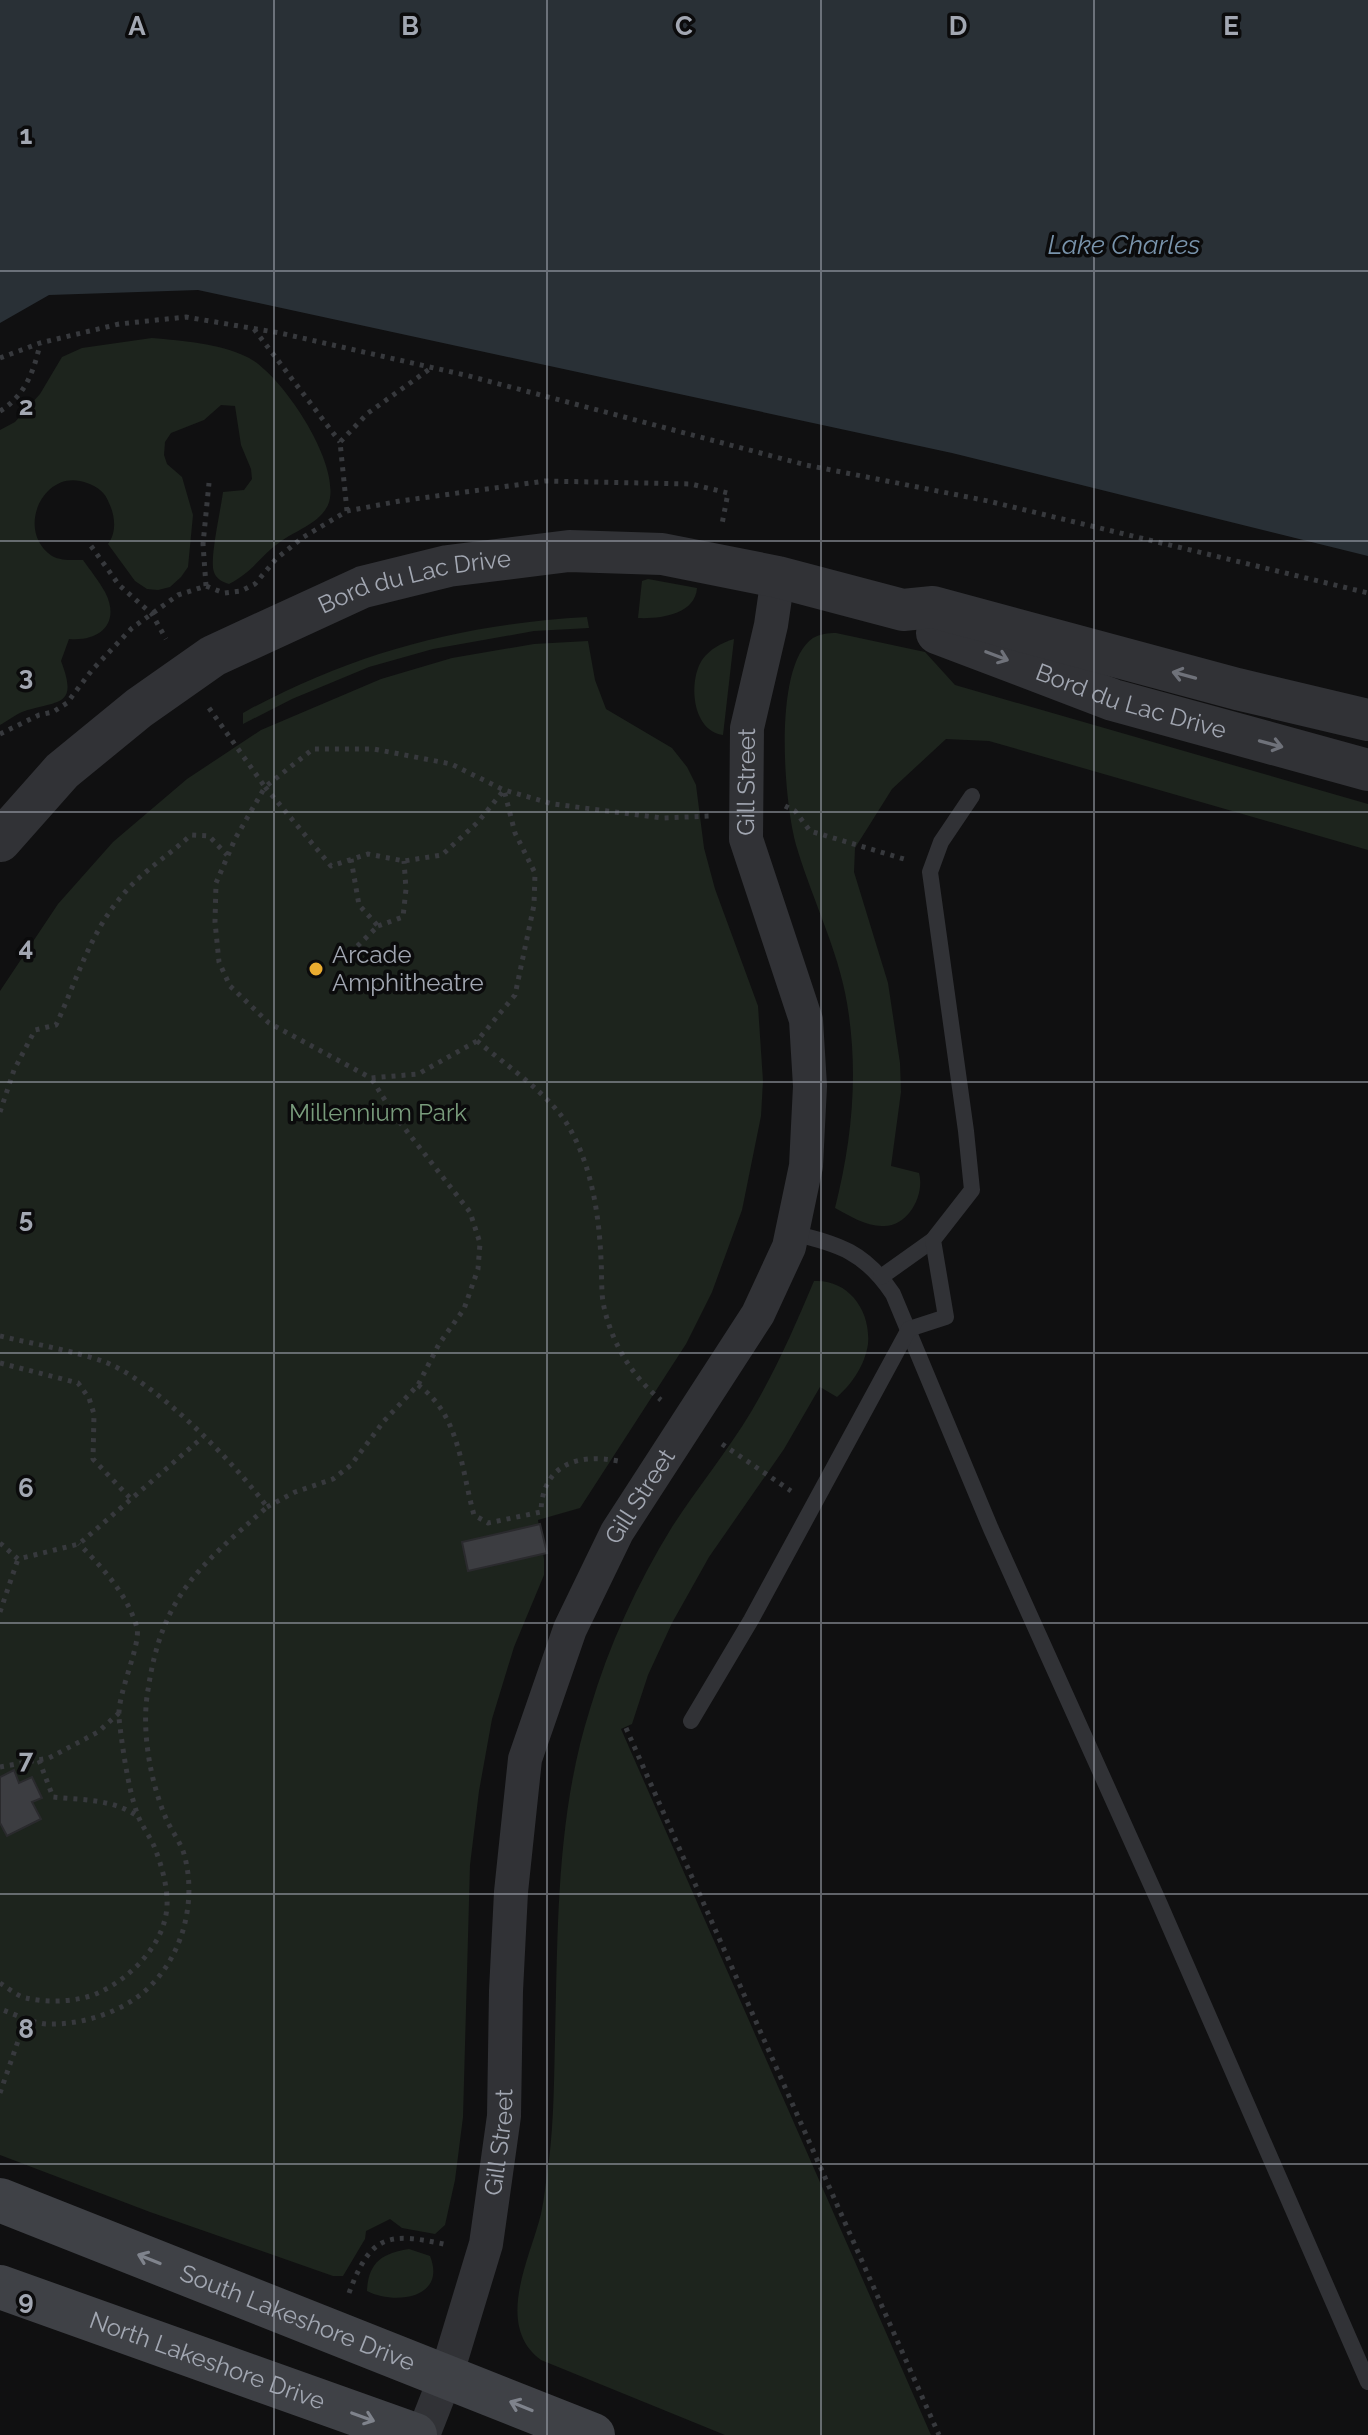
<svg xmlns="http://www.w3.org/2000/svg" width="1368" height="2435" font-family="Raleway,sans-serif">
	<rect width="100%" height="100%" fill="#101011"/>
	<g fill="#1d241d">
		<path d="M152 338C184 341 218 343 247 357 281 373 344 467 328 505 319 524 296 530 280 542 260 556 253 572 229 584 223 582 216 579 214 572 209 560 221 509 223 492L244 490 252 479 251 469 241 445 235 406 221 405 204 420 171 433 165 442 164 455 167 464 182 477 193 515 188 567 181 577 170 587 158 590 147 589 135 581 108 544C117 533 115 515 109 503 105 492 98 487 87 483 44 466 14 531 52 556 61 561 73 560 83 560 90 570 99 581 105 592 121 623 100 642 69 639L61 661C79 708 58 700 22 712 15 715 7 721 0 725V430L15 422 40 394 62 357 82 348Z"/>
		<path d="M648 579 697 588C695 615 659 619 638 618L642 581Z"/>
		<path d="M587 617 589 628 534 631 433 649 369 667 292 699 243 724V713L250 709C359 651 464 624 587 617Z"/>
		<path d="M836 633 925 652 955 685 1368 804V850L989 741 946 739 892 789 855 848 854 872 888 983 900 1063 901 1092 891 1166 919 1173C925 1194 909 1226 884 1226 867 1227 850 1216 835 1208 851 1145 858 1081 849 1016 842 957 814 905 797 848 784 806 772 665 813 638 820 634 828 633 836 633Z"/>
		<path d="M734 639 723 735C692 731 688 682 702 660 710 649 721 643 734 639Z"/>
		<path d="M588 641 595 680 606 709 672 748 687 767 696 785 704 848 715 889 758 1006 763 1081 761 1116 742 1210 712 1292 686 1344 580 1508 538 1520 544 1559V1575L514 1647 492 1719 479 1791 470 1865 463 2117 455 2180 445 2225 435 2234 402 2228 390 2219 366 2231 365 2239 343 2276H333L150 2212 0 2155V991L58 904 113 842 187 779 261 730 381 679 452 658 534 644Z"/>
		<path d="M814 1281C848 1279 871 1310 868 1344 865 1365 852 1384 837 1397L820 1387 784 1449 709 1557 672 1623 648 1675 632 1724 621 1729 931 2435H725L541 2360C494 2325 530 2259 541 2214 545 2196 546 2178 549 2160 554 2120 554 2079 555 2039 558 1928 556 1816 590 1709 609 1645 637 1584 672 1527 697 1488 727 1452 751 1412 776 1370 795 1326 814 1281Z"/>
		<path d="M409 2249 430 2256C447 2299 394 2305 367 2291 368 2262 383 2253 409 2249Z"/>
	</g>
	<path fill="#293036" d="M0 0H1368V556L952 453 198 290 49 295 0 323Z"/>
	<g fill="#3c3d41" stroke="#2a2a2d" stroke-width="2">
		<path d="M540 1524 547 1553 468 1571 462 1542Z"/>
		<path d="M14 1770 19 1783 32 1777 42 1798 32 1802 41 1819 7 1836 0 1823V1777Z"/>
	</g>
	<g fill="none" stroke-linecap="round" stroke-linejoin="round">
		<g stroke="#37393d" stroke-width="5" stroke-dasharray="4 6" stroke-linecap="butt">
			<path d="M254 329 340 442"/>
			<path d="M0 358 40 343 119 324 186 317 280 333 465 375 806 465 988 501 1368 593"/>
			<path d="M0 411C25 396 34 371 40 344"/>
			<path d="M347 511 340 442 368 413 431 368"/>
			<path d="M91 546 119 585 152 614 166 639"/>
			<path d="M206 586 203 544 209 483"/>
			<path d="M209 708 265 787 313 749H374L451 764 504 790 553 804 662 818 710 816"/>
			<path d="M0 734 39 715 53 712 67 703 92 670 132 628 178 595 206 586 224 593 241 591 255 584 276 559 302 538 347 511 400 501 545 481 691 484 728 493 722 524"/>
			<path d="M265 787 331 866 368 854 404 861 442 855 478 822 504 790 515 833 535 873 534 905 515 995 477 1041 418 1074 371 1078 269 1023 230 986 219 962 215 922 216 883 235 839Z"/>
			<path d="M785 806 795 811 810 831 904 859"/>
			<path d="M378 926 403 917 406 889 404 861"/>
			<path d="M343 960 378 926 359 905 351 859"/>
			<path d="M477 1041C506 1065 553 1097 570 1129 592 1168 599 1215 601 1259 602 1273 601 1288 603 1302 610 1340 631 1376 661 1400"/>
			<path d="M0 1112 14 1070 35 1030 56 1025C76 982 90 933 121 897 141 872 168 856 191 835L209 836 227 855"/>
			<path d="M0 1336C34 1344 70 1350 102 1361 152 1378 236 1464 267 1507 199 1567 162 1595 148 1690 141 1729 150 1780 165 1816 170 1829 180 1841 184 1854 199 1906 179 1970 133 2000 109 2016 76 2025 47 2024 31 2023 15 2014 0 2009"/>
			<path d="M0 1363 78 1383 89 1398 94 1414 93 1459 131 1499"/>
			<path d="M418 1385C460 1415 461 1469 474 1515L488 1523 541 1512C542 1465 577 1453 618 1461"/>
			<path d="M722 1444 791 1491"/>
			<path d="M267 1507 295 1492 333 1479 351 1465 384 1421 418 1385 439 1344 464 1309 478 1269 480 1243 470 1212 395 1116 371 1078"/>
			<path d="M0 1543 18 1559 79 1544 203 1437"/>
			<path d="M0 1612 18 1559"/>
			<path d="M626 1728 939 2435"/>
			<path d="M39 1760 53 1797C82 1800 113 1799 137 1816"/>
			<path d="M0 1767 49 1758 98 1732 119 1713"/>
			<path d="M0 1983C8 1988 17 1996 26 1998 48 2003 78 2002 98 1993 131 1978 165 1944 167 1906 168 1887 161 1863 154 1846 149 1835 141 1825 137 1813 128 1788 122 1745 119 1718 117 1694 141 1645 137 1628 128 1595 102 1567 79 1544"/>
			<path d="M0 2093 26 2018"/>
			<path d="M349 2293C371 2233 389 2232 448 2245"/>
		</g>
		<g stroke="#313236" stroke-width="16">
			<path d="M792 1233C839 1244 865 1252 893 1294L991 1529 1158 1900 1368 2382"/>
			<path d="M881 1277 933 1240"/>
			<path d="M691 1721 751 1620 909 1329 946 1317 933 1240 972 1190 966 1131 930 872 941 842 972 796"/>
		</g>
		<path stroke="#313236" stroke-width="34" id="s1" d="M423 2435 446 2376 486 2244 504 2116 506 1991 511 1892 525 1759 570 1629 617 1532 758 1314 789 1247 806 1166 810 1086 806 1020 746 839 747 728 771 625 778 577"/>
		<g stroke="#313236" stroke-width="42">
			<path id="s2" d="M937 633 1113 700 1368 770"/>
			<path id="s3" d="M0 841 62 771 139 708 213 656 363 587 448 566 569 551 662 554 778 577 903 610 933 607 1237 689 1368 720"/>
		</g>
		<g stroke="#3f4146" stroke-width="44">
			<path id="s4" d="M0 2200 593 2435"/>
			<path id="s5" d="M0 2287 415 2435"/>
		</g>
	</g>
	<defs><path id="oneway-shaft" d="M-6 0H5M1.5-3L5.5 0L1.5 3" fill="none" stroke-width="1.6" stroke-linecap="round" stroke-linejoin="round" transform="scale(2)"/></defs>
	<g stroke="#6f727a">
		<use href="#oneway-shaft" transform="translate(997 656) rotate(21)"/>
		<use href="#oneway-shaft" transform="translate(1184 675) rotate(-165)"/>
		<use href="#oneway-shaft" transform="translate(1271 744) rotate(15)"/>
	</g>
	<g stroke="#7f838c">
		<use href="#oneway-shaft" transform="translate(149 2259) rotate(-158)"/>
		<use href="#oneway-shaft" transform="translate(521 2406) rotate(-158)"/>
		<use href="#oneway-shaft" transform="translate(363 2417) rotate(20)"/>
	</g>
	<path fill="none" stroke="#a2a7b2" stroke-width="2" stroke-opacity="0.55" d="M274 0V2435M547 0V2435M821 0V2435M1094 0V2435M0 271H1368M0 541H1368M0 812H1368M0 1082H1368M0 1353H1368M0 1623H1368M0 1894H1368M0 2164H1368"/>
	<circle fill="#eaac30" stroke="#0b0b0c" stroke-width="3" cx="316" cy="969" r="8"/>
	<g text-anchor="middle" stroke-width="7" stroke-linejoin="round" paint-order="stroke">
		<g font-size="24" fill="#a2a7b2" stroke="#0b0b0c">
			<text dy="8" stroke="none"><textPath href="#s3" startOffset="500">Bord du Lac Drive</textPath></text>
			<text dy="8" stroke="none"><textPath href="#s2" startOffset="206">Bord du Lac Drive</textPath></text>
			<text dy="8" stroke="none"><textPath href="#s1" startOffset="1744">Gill Street</textPath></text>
			<text dy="8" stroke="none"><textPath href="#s1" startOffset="976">Gill Street</textPath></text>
			<text dy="8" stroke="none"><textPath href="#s1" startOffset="304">Gill Street</textPath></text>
			<text dy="8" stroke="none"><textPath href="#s4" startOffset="320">South Lakeshore Drive</textPath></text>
			<text dy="8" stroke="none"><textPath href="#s5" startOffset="220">North Lakeshore Drive</textPath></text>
		</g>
		<g font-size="24" fill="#a2a7b2" stroke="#0b0b0c" text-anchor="start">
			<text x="332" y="963">Arcade<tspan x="332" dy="28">Amphitheatre</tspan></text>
		</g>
		<g font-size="24" fill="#799c7c" stroke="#0b0b0c">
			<text x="378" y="1121">Millennium Park</text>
		</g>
		<g font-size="26" font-style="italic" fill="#7994ac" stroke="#0b0b0c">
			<text x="1124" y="254">Lake Charles</text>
		</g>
	</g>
	<g font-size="26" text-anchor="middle" font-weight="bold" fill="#a2a7b2" stroke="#0b0b0c" stroke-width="7" stroke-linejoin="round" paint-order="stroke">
		<text x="137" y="35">A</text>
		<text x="410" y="35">B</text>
		<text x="684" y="35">C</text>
		<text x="958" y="35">D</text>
		<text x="1231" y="35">E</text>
		<text x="26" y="144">1</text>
		<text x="26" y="415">2</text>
		<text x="26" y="685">3</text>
		<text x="26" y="956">4</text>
		<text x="26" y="1227">5</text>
		<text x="26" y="1497">6</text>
		<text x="26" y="1768">7</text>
		<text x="26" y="2038">8</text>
		<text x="26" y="2309">9</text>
	</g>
</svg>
